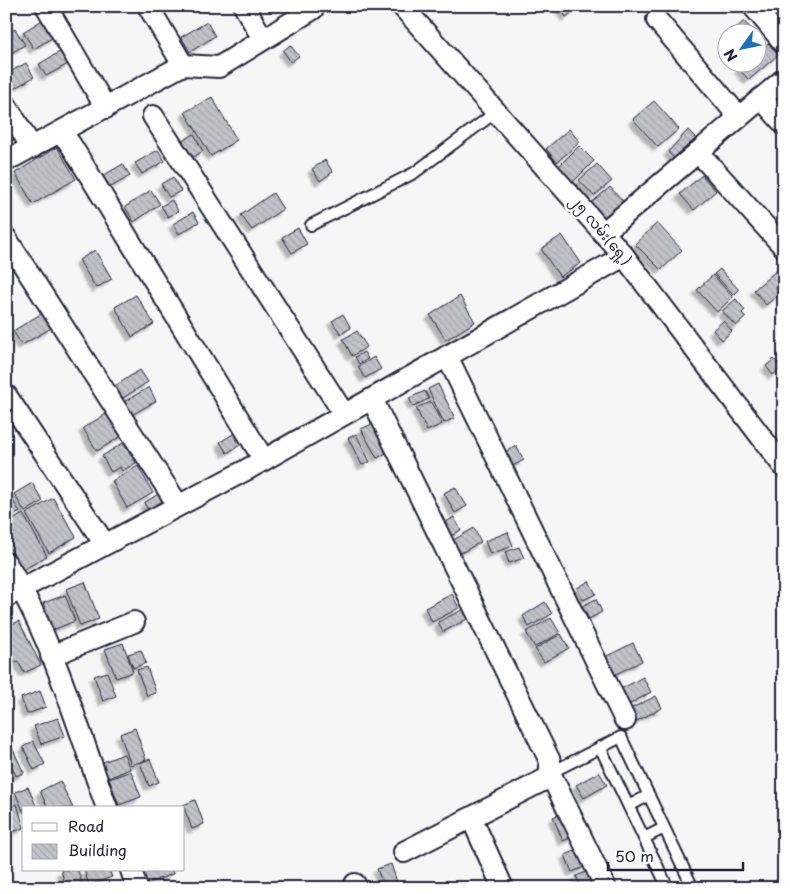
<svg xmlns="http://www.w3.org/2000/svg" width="790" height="894" font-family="'Playpen Sans','Noto Sans Myanmar',sans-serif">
	<defs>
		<pattern id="building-back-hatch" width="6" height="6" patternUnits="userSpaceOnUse" patternTransform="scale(1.25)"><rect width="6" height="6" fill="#c2c2c9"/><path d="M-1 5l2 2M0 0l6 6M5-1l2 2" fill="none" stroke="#a6a6ae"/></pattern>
		<filter id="shadow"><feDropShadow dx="-4.5" dy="4.5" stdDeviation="1" flood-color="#0004"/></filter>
	</defs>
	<rect width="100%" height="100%" fill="#f6f6f7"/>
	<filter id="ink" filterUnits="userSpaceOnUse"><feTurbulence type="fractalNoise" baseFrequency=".02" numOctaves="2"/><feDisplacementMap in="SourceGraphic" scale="10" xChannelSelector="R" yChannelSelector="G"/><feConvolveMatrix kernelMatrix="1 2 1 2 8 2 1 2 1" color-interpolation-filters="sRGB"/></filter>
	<g filter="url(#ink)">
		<g fill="url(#building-back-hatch)" stroke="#22223b" filter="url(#shadow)">
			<path d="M559 6H576L578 8 566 17Z"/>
			<path d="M765 6H784V18L779 23Z"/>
			<path d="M44 19 55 36 34 49 23 32Z"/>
			<path d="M744 21 754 32H732Z"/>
			<path d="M207 22 215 36 190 52 181 37Z"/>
			<path d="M15 29 25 45 6 56V35Z"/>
			<path d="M768 43 778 55 749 80 739 69 746 62H758V53Z"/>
			<path d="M290 45 299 56 291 62 283 51Z"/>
			<path d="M63 50 70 63 46 76 39 64Z"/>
			<path d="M26 63 34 77 8 92 6 74Z"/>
			<path d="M212 97 237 140 211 156 185 112Z"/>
			<path d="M654 101 679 129 658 147 633 119Z"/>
			<path d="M569 129 580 142 557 162 546 149Z"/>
			<path d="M688 130 696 138 676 160 668 152Z"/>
			<path d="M194 134 203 151 192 158 182 141Z"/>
			<path d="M579 146 594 161 573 182 558 167Z"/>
			<path d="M57 147 76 179 33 204 15 173Z"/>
			<path d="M158 150 165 161 142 174 135 163Z"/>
			<path d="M325 160 333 172 320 181 312 169Z"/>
			<path d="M123 164 130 176 104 191 97 179Z"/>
			<path d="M597 164 612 181 594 196 579 180Z"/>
			<path d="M702 175 716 191 694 210 680 194Z"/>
			<path d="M173 177 181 191 169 197 161 184Z"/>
			<path d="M610 187 623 201 604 219 590 204Z"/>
			<path d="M151 190 160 204 134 222 125 207Z"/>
			<path d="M273 193 283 209 252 230 241 215Z"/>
			<path d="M172 200 178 211 168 217 161 206Z"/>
			<path d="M193 212 199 222 179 234 173 224Z"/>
			<path d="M657 223 682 250 661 270 635 244Z"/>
			<path d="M298 228 307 244 292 253 282 237Z"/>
			<path d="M562 235 581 263 560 277 541 249Z"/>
			<path d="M95 250 112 279 96 288 79 260Z"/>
			<path d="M720 269 739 290 734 295 714 274Z"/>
			<path d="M777 270 784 279V290L766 305 754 290Z"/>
			<path d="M713 275 733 297 717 312 697 290Z"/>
			<path d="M136 295 154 324 132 337 115 307Z"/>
			<path d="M460 296 475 322 446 340 430 315Z"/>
			<path d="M736 299 745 310 742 313 746 317 736 326 722 311Z"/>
			<path d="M44 312 53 327 22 345 13 331Z"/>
			<path d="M343 314 351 328 341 334 332 321Z"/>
			<path d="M723 321 732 331 722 340 713 330Z"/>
			<path d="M357 331 367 347 352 356 343 339Z"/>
			<path d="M364 352 368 359 359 364 355 357Z"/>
			<path d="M374 357 381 369 365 378 358 367Z"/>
			<path d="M774 359 782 367 773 375 766 366Z"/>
			<path d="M140 370 148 382 123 398 115 386Z"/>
			<path d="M438 384 455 418 444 423 428 389Z"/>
			<path d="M149 387 156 401 130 416 122 403Z"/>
			<path d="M425 391 429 399 413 406 409 398Z"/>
			<path d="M431 402 442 424 427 431 416 408Z"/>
			<path d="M111 411 125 434 97 451 83 428Z"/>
			<path d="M372 424 388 452 377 458 361 429Z"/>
			<path d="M233 434 240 445 227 453 220 442Z"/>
			<path d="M356 434 370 462 362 465 348 438Z"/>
			<path d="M123 443 136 463 122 471 120 467 111 472 102 456Z"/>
			<path d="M516 446 524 460 507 469 499 455Z"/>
			<path d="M138 466 153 493 127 508 112 481Z"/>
			<path d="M32 483 43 501 25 512 14 494Z"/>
			<path d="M455 487 467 506 455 513 444 493Z"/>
			<path d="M8 493 20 512 6 520V495Z"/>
			<path d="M158 494 163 502 149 511 144 503Z"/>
			<path d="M53 498 76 537 49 553 26 514Z"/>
			<path d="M23 514 47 556 23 570 6 542V524Z"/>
			<path d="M454 517 461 530 448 538 441 525Z"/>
			<path d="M474 528 481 542 457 555 450 542Z"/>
			<path d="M508 532 513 546 490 554 485 541Z"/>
			<path d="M519 547 524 558 509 563 505 552Z"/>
			<path d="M589 581 596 594 583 600 577 588Z"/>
			<path d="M85 582 99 619 80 626 66 589Z"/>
			<path d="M452 594 459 608 432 622 425 608Z"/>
			<path d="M65 595 75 621 53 630 43 603Z"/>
			<path d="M596 599 602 612 589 619 582 606Z"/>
			<path d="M545 602 552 614 529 627 523 616Z"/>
			<path d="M464 609 469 618 443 632 438 622Z"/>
			<path d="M551 618 560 633 535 647 526 632Z"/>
			<path d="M19 621 41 665 24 673 18 661 7 666 13 679 6 682V627Z"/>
			<path d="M561 634 569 648 544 662 535 649Z"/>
			<path d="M123 643 133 672 116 678 105 649Z"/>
			<path d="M633 643 642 661 614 675 605 657Z"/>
			<path d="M141 650 146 663 133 668 128 654Z"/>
			<path d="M147 667 156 693 147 696 137 670Z"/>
			<path d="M107 672 116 696 103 701 94 676Z"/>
			<path d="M643 677 651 692 621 709 612 694Z"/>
			<path d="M40 691 46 707 27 714 21 698Z"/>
			<path d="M656 696 662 708 633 723 626 711Z"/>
			<path d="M58 718 65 736 41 744 34 726Z"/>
			<path d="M135 728 146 760 131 765 120 734Z"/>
			<path d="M9 741 24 773 16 776 6 756V742Z"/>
			<path d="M33 741 45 764 34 770 23 747Z"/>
			<path d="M124 754 130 769 106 779 100 763Z"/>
			<path d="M150 759 159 782 149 786 140 763Z"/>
			<path d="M131 771 141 797 119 805 109 779Z"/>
			<path d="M599 772 607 785 584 798 576 785Z"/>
			<path d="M60 781 73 808H48L40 791Z"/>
			<path d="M28 787 37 808H24V813L15 792Z"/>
			<path d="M195 800 204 824 192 829 183 805Z"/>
			<path d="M17 804 24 828 6 834V808Z"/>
			<path d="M566 811 577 835 563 841 553 817Z"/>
			<path d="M580 849 587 866 572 872 565 855Z"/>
			<path d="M391 864 397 882 384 887 377 869Z"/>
			<path d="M61 870H78L83 888H66Z"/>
			<path d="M84 870H109L112 877 89 885Z"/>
			<path d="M140 870H172L173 874 145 884Z"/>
			<path d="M591 870 597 883 581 888 576 876Z"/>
		</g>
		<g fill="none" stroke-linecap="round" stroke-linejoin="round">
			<g stroke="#22223b" stroke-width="14">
				<g id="lane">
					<path d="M311 225 414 173 496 112"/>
					<path d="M600 747 668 888"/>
					<path d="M550 773 621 737 692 886 688 888"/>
					<path d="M629 806 649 795"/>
					<path d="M644 838 664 828"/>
				</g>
			</g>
			<g stroke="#22223b" stroke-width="24">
				<g id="street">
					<path d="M46 6 106 108"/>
					<path d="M148 6 183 65"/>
					<path d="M244 6 263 39"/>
					<path d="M402 6 624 256 784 467"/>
					<path d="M753 6 784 43"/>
					<path d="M657 20 739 117"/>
					<path d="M761 98 784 124"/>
					<path d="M6 105 32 148"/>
					<path d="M153 116 344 414"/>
					<path d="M58 135 65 137 71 145 264 460"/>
					<path d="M698 152 784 247"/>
					<path d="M6 161 183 65 219 67 313 9"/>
					<path d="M603 233 784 79"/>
					<path d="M6 238 178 505"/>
					<path d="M447 356 625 720"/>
					<path d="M6 395 104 543"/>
					<path d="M372 399 550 761V773L546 779 404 852"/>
					<path d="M6 563C51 633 78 729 107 808"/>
					<path d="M6 597 246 470 624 256"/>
					<path d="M51 656 134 622"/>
					<path d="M550 773 606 888"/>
					<path d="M472 819 503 888"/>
					<path d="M131 870 137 888"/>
					<path d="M355 884 357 888"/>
				</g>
			</g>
			<use href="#lane" stroke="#fff" stroke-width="10"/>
			<use href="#street" stroke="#fff" stroke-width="20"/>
		</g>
	</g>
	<g text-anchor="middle" stroke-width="5" stroke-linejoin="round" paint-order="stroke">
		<g font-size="14" fill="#22223b" stroke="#fff">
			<text transform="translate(601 230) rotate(50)" y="5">၂၅ လမ်း(ရှေ့)</text>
		</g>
	</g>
	<rect width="790" height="894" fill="none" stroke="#fff" stroke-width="25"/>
	<rect x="12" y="12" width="765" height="869" fill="none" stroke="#22223b" stroke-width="2" filter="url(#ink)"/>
	<rect x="22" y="806" width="162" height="65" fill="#ffffff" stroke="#a7a7b1"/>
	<rect x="32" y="823" width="25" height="8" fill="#ffffff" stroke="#a7a7b1"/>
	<text x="68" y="832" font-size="15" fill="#22223b">Road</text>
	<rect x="32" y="844" width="25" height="15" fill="url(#building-back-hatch)" stroke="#a7a7b1"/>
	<text x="68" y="856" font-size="15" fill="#22223b">Building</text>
	<g transform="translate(742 48) rotate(237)"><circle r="24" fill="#ffffff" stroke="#a7a7b1"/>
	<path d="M0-4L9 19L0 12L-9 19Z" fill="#1f6fb2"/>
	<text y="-8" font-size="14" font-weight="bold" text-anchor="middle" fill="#22223b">N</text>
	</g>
	<path d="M608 862v8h135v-8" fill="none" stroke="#22223b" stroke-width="2.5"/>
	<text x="615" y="862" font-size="15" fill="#22223b" stroke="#ffffff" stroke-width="4" paint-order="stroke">50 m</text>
</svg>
